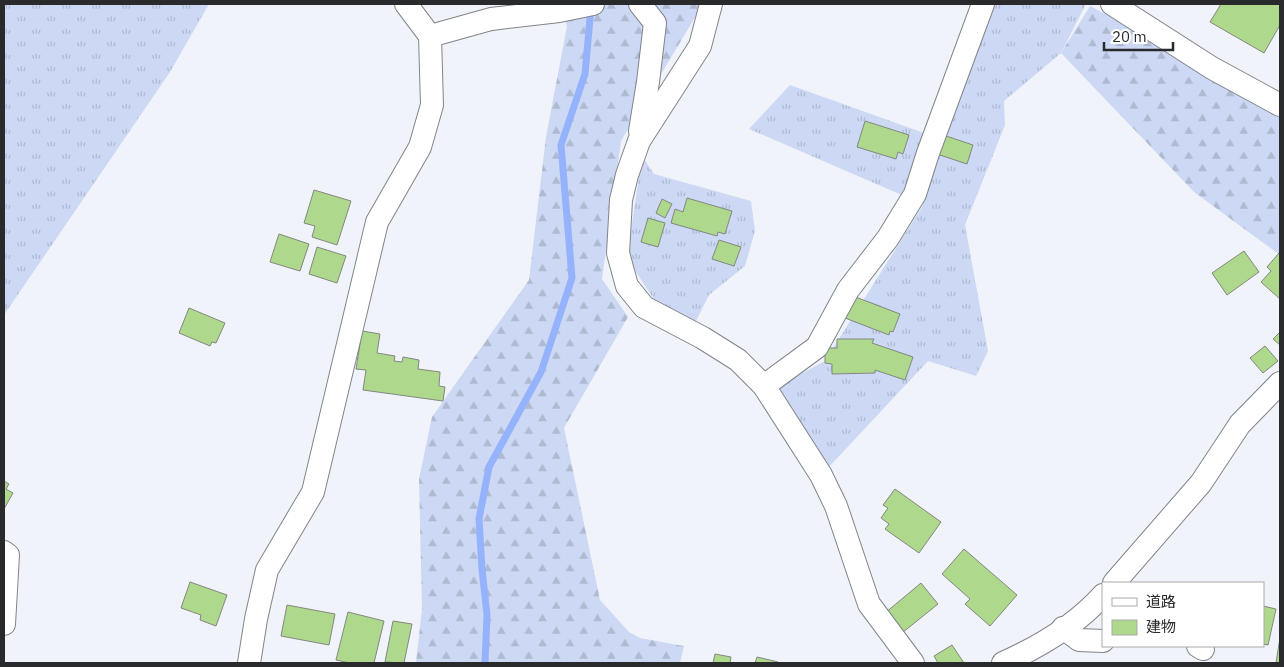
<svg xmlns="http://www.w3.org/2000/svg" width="1284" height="667" font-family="'IBM Plex Sans','Noto Sans JP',sans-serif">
	<defs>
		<pattern id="grass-tufts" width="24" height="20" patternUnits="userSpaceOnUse" patternTransform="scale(1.25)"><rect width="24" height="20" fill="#ccd8f4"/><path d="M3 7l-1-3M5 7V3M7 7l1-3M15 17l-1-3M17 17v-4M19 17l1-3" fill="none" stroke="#afbad1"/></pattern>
		<pattern id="forest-firs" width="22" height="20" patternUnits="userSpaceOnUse" patternTransform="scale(1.25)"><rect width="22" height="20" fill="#ccd8f4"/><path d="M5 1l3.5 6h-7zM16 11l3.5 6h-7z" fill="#afbad1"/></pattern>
	</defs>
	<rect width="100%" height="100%" fill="#f0f3f9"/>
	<g fill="url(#grass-tufts)">
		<path d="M4 4H209L170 72 4 315Z"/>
		<path d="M992 4H1086L1061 53 1004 101 1005 125 965 225 988 351 976 376 928 361 827 469 777 387 825 361 922 207Z"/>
		<path d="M790 85 924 133 904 196 749 129Z"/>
		<path d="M642 156 654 174 751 201 755 231 745 266 709 295 695 323 653 298 636 272 628 251Z"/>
	</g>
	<g fill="url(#forest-firs)">
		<path d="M560 4H703L621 141 602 279 628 317 564 428 600 600 629 632 640 638 684 646 680 663H416L422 609 419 479 432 417 529 280 546 137 567 26Z"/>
		<path d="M1090 6 1280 105V255L1194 192 1061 53Z"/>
	</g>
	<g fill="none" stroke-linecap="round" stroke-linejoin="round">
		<path stroke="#95b3fc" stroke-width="7" d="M485 663 487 615 482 569 479 519 489 467 541 372 572 278 561 145 585 74 591 7"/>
	</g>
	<g fill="#aed88b" stroke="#838781">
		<path d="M1221 4H1280V25L1264 53 1210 22Z"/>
		<path d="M865 121 909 135 903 154 898 152 896 159 857 147Z"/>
		<path d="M943 135 973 145 967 164 937 154Z"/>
		<path d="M314 190 351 201 337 245 312 237 315 226 304 223Z"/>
		<path d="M687 198 732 211 725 234 718 232 717 236 671 223 675 209 683 212Z"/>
		<path d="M662 199 672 204 665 218 656 213Z"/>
		<path d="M648 218 665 223 658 247 641 242Z"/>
		<path d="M279 234 309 244 300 271 270 262Z"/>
		<path d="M719 240 741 247 734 266 712 259Z"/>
		<path d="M317 247 346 256 337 283 309 274Z"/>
		<path d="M1244 251 1259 272 1227 295 1212 273Z"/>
		<path d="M1279 253 1280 254V299L1261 282 1271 271 1267 267Z"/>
		<path d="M853 296 900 314 893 332 890 331 889 335 845 318Z"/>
		<path d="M189 308 225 323 216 343 212 342 210 346 179 333Z"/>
		<path d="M362 331 380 334 377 353 395 356 394 361 402 362 403 357 419 360 418 369 440 372 439 386 445 387 443 401 363 390 366 370 356 369Z"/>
		<path d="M1280 332V345L1273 339Z"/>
		<path d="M837 339H874L872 343 913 357 905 380 875 370V373L832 374V364L825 363V348H837Z"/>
		<path d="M1265 346 1278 361 1263 373 1250 358Z"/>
		<path d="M4 481 9 484 6 489 13 493 4 509Z"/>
		<path d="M895 489 941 522 919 553 885 529 889 524 881 518 888 508 883 505Z"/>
		<path d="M964 549 1017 595 990 626 965 604 970 599 942 574Z"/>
		<path d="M190 582 227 595 216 626 200 620 201 615 181 608Z"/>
		<path d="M921 583 938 604 902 633 885 613Z"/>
		<path d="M287 605 335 614 329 645 281 636Z"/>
		<path d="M1263 606 1276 609 1268 645 1263 644Z"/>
		<path d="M348 612 384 621 374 663H350L336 660Z"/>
		<path d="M393 621 412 624 404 663 385 662Z"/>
		<path d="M1280 638V663H1276Z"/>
		<path d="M952 645 964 663H938L934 656Z"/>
		<path d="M715 654 731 657 730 663H713Z"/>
		<path d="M757 657 778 662 777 663H755Z"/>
	</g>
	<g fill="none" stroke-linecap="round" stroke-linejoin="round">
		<g stroke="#81848a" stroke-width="24">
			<g id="minor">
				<path d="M640 4 655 23 648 82 640 131"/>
				<path d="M711 4 700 46 639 141 627 175 621 200 618 253 627 286 644 307 703 338 738 360 764 386 821 475 836 506 869 604 913 663"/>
				<path d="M1112 4 1212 68 1280 105"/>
				<path d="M430 36 491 19 559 11 593 4"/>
				<path d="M764 386 817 347 848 290 888 238 915 194 928 153 983 4"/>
				<path d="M4 552 8 555 4 624"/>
				<path d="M1114 583 1201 483 1240 424 1280 383"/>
				<path d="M1063 628 1079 640 1103 641"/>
				<path d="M1198 646 1203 649"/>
				<path d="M249 663 256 619 267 570 313 492 377 222 420 147 432 105 430 36 406 4"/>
				<path d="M1003 663C1039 647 1076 625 1103 595"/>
			</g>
		</g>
		<use href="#minor" stroke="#fff" stroke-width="22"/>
	</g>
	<rect width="1284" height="667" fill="none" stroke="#292a2c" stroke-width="10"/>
	<rect x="1102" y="582" width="162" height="65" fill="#ffffff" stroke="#a9aaab"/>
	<rect x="1112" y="598" width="25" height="8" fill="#ffffff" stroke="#a9aaab"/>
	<text x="1146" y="607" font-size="15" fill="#292a2c">道路</text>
	<rect x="1112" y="620" width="25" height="15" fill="#aed88b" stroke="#a9aaab"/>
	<text x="1146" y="632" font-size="15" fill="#292a2c">建物</text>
	<path d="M1104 42v8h69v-8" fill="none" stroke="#292a2c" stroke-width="2.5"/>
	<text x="1112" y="42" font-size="15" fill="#292a2c" stroke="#ffffff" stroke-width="4" paint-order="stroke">20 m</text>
</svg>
